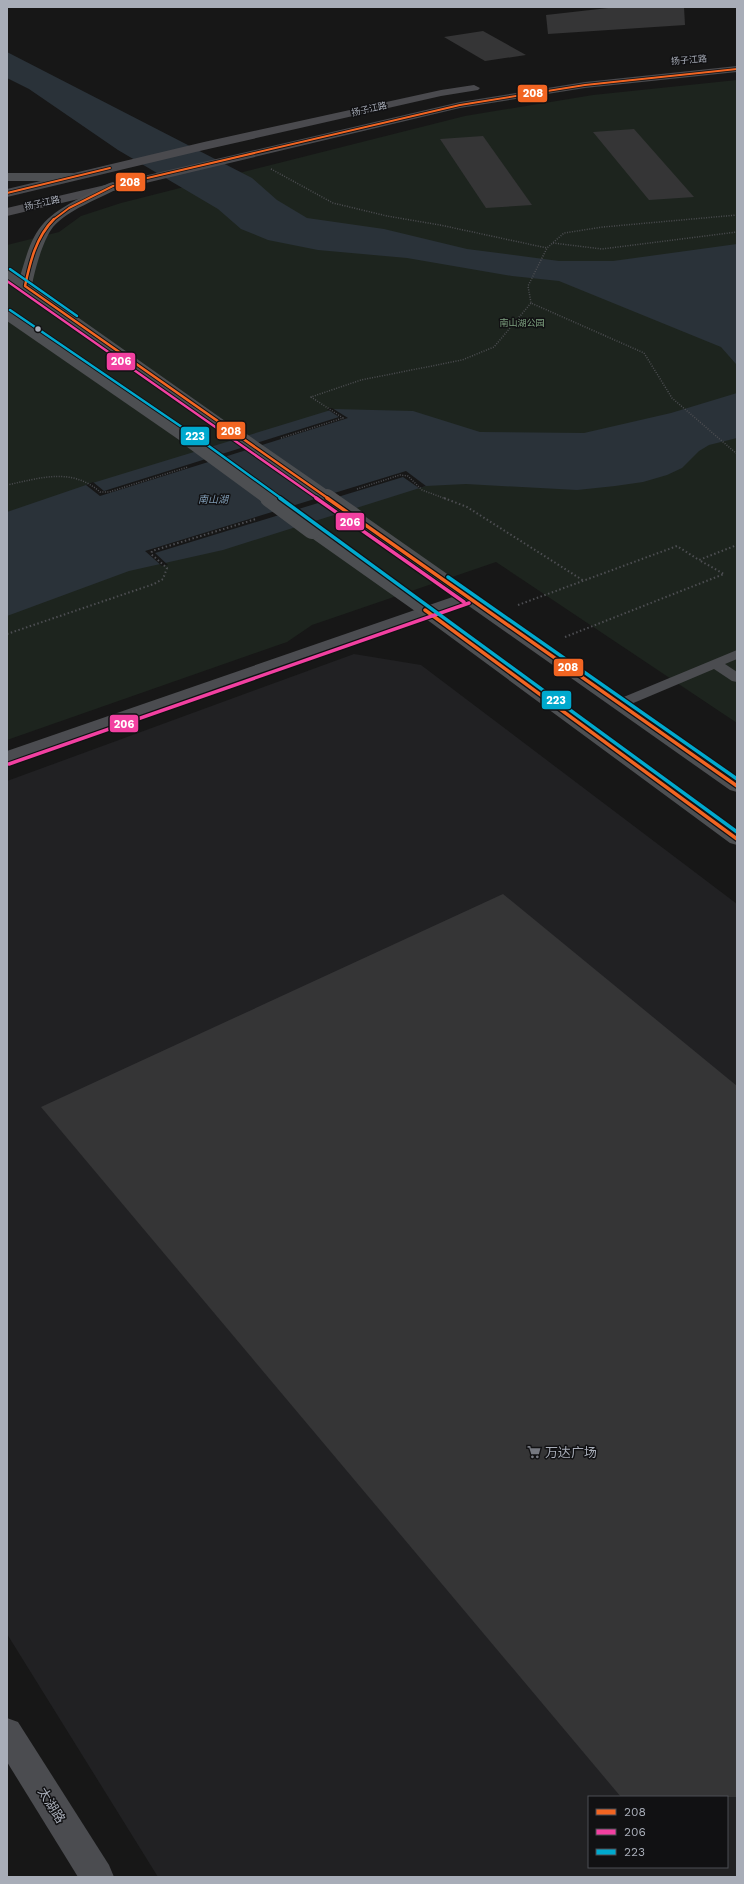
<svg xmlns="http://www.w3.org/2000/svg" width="744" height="1884" font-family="'Work Sans','Noto Sans SC',sans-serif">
	<rect width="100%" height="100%" fill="#171717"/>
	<path fill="#212123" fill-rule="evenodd" d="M354 654 421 665 737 904V1877H158L7 1634V781ZM589 1797H727V1867H589Z"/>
	<path fill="#1d241e" d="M737 80V723L496 562 312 625 287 642 7 740V245L59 232 81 216 121 203 465 116 593 95Z"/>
	<g fill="#2a3239">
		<path d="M7 52 252 178 277 200 307 218 384 229 467 249 559 261H613L737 244V374L736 364 721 347 559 281 512 276 407 258 318 250 268 240 241 229 218 209 118 150 29 89 7 78Z"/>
		<path d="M737 393V438L709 445 699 451 682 468 667 475 643 482 615 486 577 490 466 484 426 486 223 550 129 571 7 616V512L86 485 334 409 413 411 480 432 584 433 671 413Z"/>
	</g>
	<g fill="#171717">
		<path d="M329 408H332L348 418 100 496 86 485 93 482 104 491 339 417 327 409Z"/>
		<path d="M406 471 426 486 419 488 403 477 155 553 168 565 162 566 145 551Z"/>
	</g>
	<g fill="#353536">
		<path d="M617 7H684L685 25 548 34 546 15Z"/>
		<path d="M483 31 526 55 485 61 444 37Z"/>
		<path d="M634 129 694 197 649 200 593 132Z"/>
		<path d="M483 136 532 205 486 208 440 139Z"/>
		<path d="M503 894 737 1086V1797H621L41 1107Z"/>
	</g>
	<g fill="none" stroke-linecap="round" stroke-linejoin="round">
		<g stroke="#4d4e52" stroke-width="1.5" stroke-dasharray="1 1.5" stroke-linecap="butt">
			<path d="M271 169 333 203 387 216 440 225 547 248"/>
			<path d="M737 215 603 227 564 233 547 248 528 286 531 303 644 353 672 398 737 454"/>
			<path d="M553 243 602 249 737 232"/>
			<path d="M281 438 343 418 311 397 361 380 462 360 494 347 531 303"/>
			<path d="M7 485C40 478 72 467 100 492H109L188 467"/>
			<path d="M357 489 400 475 408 476 422 490 446 499"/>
		</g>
		<g stroke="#4d4e52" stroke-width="2" stroke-dasharray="1.5 2.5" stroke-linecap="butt">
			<path d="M444 498 467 507 584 581"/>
			<path d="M518 605 677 546 699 560"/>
			<path d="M7 634 154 584 163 579 167 568 151 554 152 551 256 519"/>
			<path d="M565 637 724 574 699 560 737 545"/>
		</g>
		<path fill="#4b4c50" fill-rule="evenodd" d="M737 650V659L725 664 737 672V682L732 681 714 669 624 707H614L612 704 614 701Z"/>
		<path fill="#4b4c50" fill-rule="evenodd" d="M7 1718 18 1722 109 1865 114 1877H78L7 1762Z"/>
		<path fill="#4b4c50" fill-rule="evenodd" d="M467 592 473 593 476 597 473 601 7 764V751Z"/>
		<g fill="#4a4a4e" fill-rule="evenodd">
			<path d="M737 66V72L585 88 460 108 7 216V208L460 102 585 82Z"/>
			<path d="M474 85 480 88 478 90 441 96 204 150 7 197V189L204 142 441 90Z"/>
		</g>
		<g fill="#4d4f52" fill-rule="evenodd">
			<path d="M7 173H73L79 177 73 181H7Z"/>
			<path d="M113 182 119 186 117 189C97 200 69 209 53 227 43 240 35 269 32 285L235 428 238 431 235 434H225L7 280V270L20 277C33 231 39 219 82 197 92 192 102 185 113 182Z"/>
			<path d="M7 311 12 312 197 438 199 441 197 444H185L7 321Z"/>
			<path d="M357 514 363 515 737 777V792L730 790 351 523 349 519 351 515Z"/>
			<path d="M312 525 318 526 434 608 737 829V845L730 843 422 616 306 534 304 530 306 526Z"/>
		</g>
		<g stroke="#4d4f52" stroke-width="14">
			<path d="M230 431 328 499"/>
			<path d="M191 441 270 499"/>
		</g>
		<g stroke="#4d4f52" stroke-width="18">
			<path d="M269 498 312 530"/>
			<path d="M327 498 357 519"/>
		</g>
		<g stroke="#111113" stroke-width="3.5">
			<g id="bus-1-far2">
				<path d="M7 193 110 168"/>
				<path d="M53 220 69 208 113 186 460 105 585 85 737 69"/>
			</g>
		</g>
		<g stroke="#111113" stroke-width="4.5">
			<path id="bus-1-far1" d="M54 219C36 237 30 262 25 286L329 499"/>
		</g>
		<g stroke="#111113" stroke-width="6">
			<g id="bus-1">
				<path d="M327 498 737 786"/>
				<path d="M425 610 737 839"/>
			</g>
		</g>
		<g stroke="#111113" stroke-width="4.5">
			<path id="bus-2-far1" d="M7 281 318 499"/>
		</g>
		<g stroke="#111113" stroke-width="6">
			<g id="bus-2">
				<path d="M316 498 464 602"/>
				<path d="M9 764 469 603"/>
			</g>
		</g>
		<g stroke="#111113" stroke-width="4.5">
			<g id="bus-3-far1">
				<path d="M10 269 77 316"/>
				<path d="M10 310 195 436 282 499"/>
			</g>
		</g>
		<g stroke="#111113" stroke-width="6">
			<g id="bus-3">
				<path d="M280 498 737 832"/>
				<path d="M448 577 737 779"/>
			</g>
		</g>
		<use href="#bus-1-far2" stroke="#f26522" stroke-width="2"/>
		<use href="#bus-1-far1" stroke="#f26522" stroke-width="2.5"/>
		<use href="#bus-1" stroke="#f26522" stroke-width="3.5"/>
		<use href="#bus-2-far1" stroke="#f240a1" stroke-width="2.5"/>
		<use href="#bus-2" stroke="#f240a1" stroke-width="3.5"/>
		<use href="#bus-3-far1" stroke="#00a9ce" stroke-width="2.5"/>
		<use href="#bus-3" stroke="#00a9ce" stroke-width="3.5"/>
	</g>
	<defs>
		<g id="supermarket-bare" transform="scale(1.08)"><path d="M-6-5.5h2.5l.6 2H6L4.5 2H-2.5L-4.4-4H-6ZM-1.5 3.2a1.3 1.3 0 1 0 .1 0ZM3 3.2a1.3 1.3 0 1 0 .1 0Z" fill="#757880" stroke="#111113" stroke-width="2.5" paint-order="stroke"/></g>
	</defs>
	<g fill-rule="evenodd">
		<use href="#supermarket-bare" x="534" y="1452"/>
	</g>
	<circle fill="#a8adb8" stroke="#111113" stroke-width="1.5" cx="38" cy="329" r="3.5"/>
	<g text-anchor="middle" stroke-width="3" stroke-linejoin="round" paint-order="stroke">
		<g font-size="9" fill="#a8adb8" stroke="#111113">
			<text transform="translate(689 60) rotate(-5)" y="3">扬子江路</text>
			<text transform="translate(369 109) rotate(-13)" y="3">扬子江路</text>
			<text transform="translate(42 203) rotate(-13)" y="3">扬子江路</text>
		</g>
		<g font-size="9" fill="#7fa381" stroke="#111113">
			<text x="522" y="326">南山湖公园</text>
		</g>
		<g font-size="10" font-style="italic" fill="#7f9bb3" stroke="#111113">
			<text x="213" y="503">南山湖</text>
		</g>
		<g font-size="13" fill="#a8adb8" stroke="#111113" text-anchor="start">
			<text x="545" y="1457">万达广场</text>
		</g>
		<g font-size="13" fill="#a8adb8" stroke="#111113">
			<text transform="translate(52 1805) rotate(58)" y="5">太湖路</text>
		</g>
	</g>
	<g stroke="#111113" stroke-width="1.5">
		<rect x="517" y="84" width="31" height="19" rx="4" fill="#f26522"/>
		<rect x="115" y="172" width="31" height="20" rx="4" fill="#f26522"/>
		<rect x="106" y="352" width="30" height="19" rx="4" fill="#f240a1"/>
		<rect x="216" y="421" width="30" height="19" rx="4" fill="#f26522"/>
		<rect x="180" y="426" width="30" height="20" rx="4" fill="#00a9ce"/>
		<rect x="335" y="512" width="30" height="19" rx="4" fill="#f240a1"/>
		<rect x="553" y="658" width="31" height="19" rx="4" fill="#f26522"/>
		<rect x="541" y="690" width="31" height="20" rx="4" fill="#00a9ce"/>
		<rect x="109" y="714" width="30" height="19" rx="4" fill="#f240a1"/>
	</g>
	<g font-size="11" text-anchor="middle" font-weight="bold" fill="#fff">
		<text x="533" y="97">208</text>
		<text x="130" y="186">208</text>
		<text x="121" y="365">206</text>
		<text x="231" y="435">208</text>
		<text x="195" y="440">223</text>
		<text x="350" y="526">206</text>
		<text x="568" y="671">208</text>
		<text x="556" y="704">223</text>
		<text x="124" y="728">206</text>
	</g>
	<rect width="744" height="1884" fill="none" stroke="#a8adb8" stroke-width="16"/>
	<rect x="588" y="1796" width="140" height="72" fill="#111113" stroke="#4d4f55"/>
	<rect x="596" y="1809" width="20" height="6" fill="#f26522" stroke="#4d4f55"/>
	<text x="624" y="1816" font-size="12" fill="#a8adb8">208</text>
	<rect x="596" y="1829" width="20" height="6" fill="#f240a1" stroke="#4d4f55"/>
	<text x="624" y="1836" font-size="12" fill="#a8adb8">206</text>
	<rect x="596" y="1849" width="20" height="6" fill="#00a9ce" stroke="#4d4f55"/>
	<text x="624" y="1856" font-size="12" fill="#a8adb8">223</text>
</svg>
